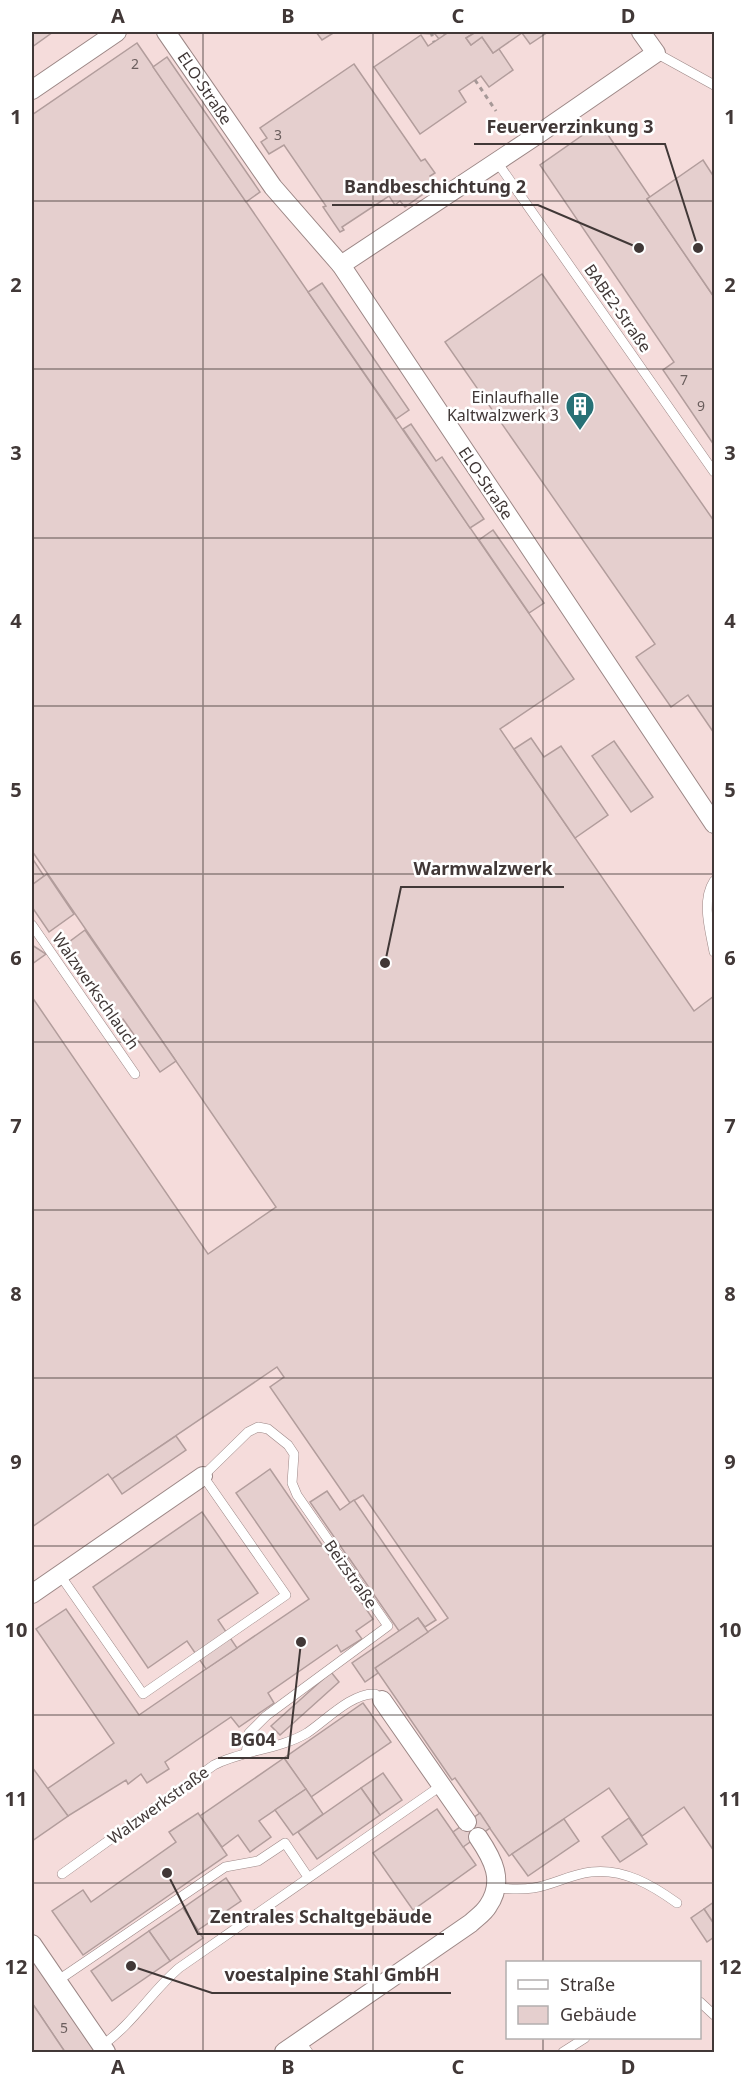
<svg xmlns="http://www.w3.org/2000/svg" width="746" height="2084" font-family="'Noto Sans',sans-serif">
	<rect width="100%" height="100%" fill="#ffedec"/>
	<path fill="#f5dcdb" fill-rule="evenodd" d="M32 32H714V2052H32ZM508 1962H700V2038H508Z"/>
	<g fill="#e5cfce" stroke="#b29d9c" stroke-width="1.5">
		<path d="M32 32H53L32 47Z"/>
		<path d="M316 32H335L322 40Z"/>
		<path d="M393 32H442L445 35 439 39 435 34Z"/>
		<path d="M449 32H476L466 38 471 45 482 37 493 53 499 49 513 70 489 87 481 76 459 91 466 102 420 134 374 67 421 35 428 46Z"/>
		<path d="M476 32H548L530 44 522 33 493 53 482 37 471 45 466 38Z"/>
		<path d="M137 43 574 679 500 729 694 1011 714 996V1851L684 1807 642 1836 609 1788 509 1856 455 1778 452 1780 375 1668 448 1618 363 1495 350 1503 270 1387 284 1377 277 1367 112 1479 108 1474 32 1527V997L208 1254 276 1207 32 851V115Z"/>
		<path d="M167 57 260 192 246 202 153 67Z"/>
		<path d="M354 64 421 161 425 159 435 173 430 176 436 185 405 207 400 201 395 205 389 196 342 227 344 230 340 232 323 207 326 206 284 145 269 154 261 142 267 138 260 128Z"/>
		<path d="M600 123 650 197 647 199 714 297V445L663 370 674 362 540 165Z"/>
		<path d="M703 160 714 177V297L647 199Z"/>
		<path d="M542 274 714 521V733L688 695 671 707 636 657 655 644 445 342Z"/>
		<path d="M322 283 409 410 396 419 308 292Z"/>
		<path d="M411 424 436 461 442 457 484 519 470 528 403 429Z"/>
		<path d="M493 530 544 603 529 613 479 540Z"/>
		<path d="M531 738 544 757 561 746 608 815 575 838 514 749Z"/>
		<path d="M614 741 653 797 631 812 592 756Z"/>
		<path d="M32 858 44 876 32 885Z"/>
		<path d="M47 874 74 914 49 932 32 907V885Z"/>
		<path d="M85 930 176 1061 160 1072 123 1019 113 1027 66 958 69 942Z"/>
		<path d="M32 945 46 954 32 964Z"/>
		<path d="M176 1436 186 1450 122 1494 112 1479Z"/>
		<path d="M270 1469 373 1619 356 1631 362 1639 341 1652 337 1645 268 1693 274 1703 239 1727 231 1717 165 1762 169 1769 147 1783 141 1774 128 1784 126 1780 68 1816 47 1789 114 1743 36 1629 66 1609 139 1715 206 1669 309 1599 236 1493Z"/>
		<path d="M327 1491 340 1510 354 1500 436 1620 425 1627 418 1618 399 1631 310 1502Z"/>
		<path d="M202 1512 258 1593 218 1620 237 1648 206 1669 187 1641 148 1668 93 1587Z"/>
		<path d="M349 1558 358 1571 346 1579 337 1566Z"/>
		<path d="M418 1618 428 1632 375 1668 378 1673 365 1682 352 1663Z"/>
		<path d="M331 1672 339 1682 280 1735 271 1726Z"/>
		<path d="M363 1703 391 1742 311 1797 284 1758Z"/>
		<path d="M284 1758 306 1789 259 1821 271 1837 250 1852 238 1835 222 1847 200 1816Z"/>
		<path d="M32 1767 68 1816 32 1841Z"/>
		<path d="M383 1773 402 1800 380 1815 361 1788Z"/>
		<path d="M361 1788 380 1815 317 1859 298 1832Z"/>
		<path d="M306 1789 323 1814 293 1835 275 1810Z"/>
		<path d="M437 1809 476 1865 413 1910 373 1853Z"/>
		<path d="M198 1813 227 1855 83 1955 52 1911 83 1890 91 1902 176 1842 169 1832Z"/>
		<path d="M480 1813 490 1828 463 1847 453 1832Z"/>
		<path d="M629 1818 647 1844 620 1862 602 1837Z"/>
		<path d="M564 1819 579 1841 528 1876 512 1854Z"/>
		<path d="M226 1878 241 1901 198 1930 183 1908Z"/>
		<path d="M714 1902V1924L704 1909Z"/>
		<path d="M183 1908 203 1938 170 1961 149 1931Z"/>
		<path d="M704 1909 714 1924V1937L707 1942 691 1918Z"/>
		<path d="M149 1931 170 1961 112 2001 91 1971Z"/>
		<path d="M32 1958 96 2052H65L32 2003Z"/>
		<path d="M32 2003 65 2052H32Z"/>
	</g>
	<g fill="none" stroke-linecap="round" stroke-linejoin="round">
		<g stroke="#9c8786" stroke-width="10">
			<g id="lane">
				<path d="M656 53 714 85"/>
				<path d="M497 162 714 472"/>
				<path d="M714 881C701 901 710 930 714 952"/>
				<path d="M32 925 135 1074"/>
				<path d="M60 1575 143 1694 286 1595 203 1476 248 1432 258 1427 268 1429 288 1445 294 1454 292 1483 297 1495 388 1626 266 1716 249 1733 246 1754"/>
				<path d="M62 1874 214 1765C243 1750 278 1750 307 1733 325 1721 353 1692 375 1694L382 1700"/>
				<path d="M496 1888C508 1889 520 1890 533 1888 553 1885 571 1874 591 1872 623 1868 652 1885 677 1903"/>
				<path d="M57 1981 225 1867 258 1861 285 1843 308 1877"/>
				<path d="M700 2002 714 2015"/>
				<path d="M300 2041 308 2052"/>
				<path d="M101 2046C132 2025 151 1992 179 1968L442 1785"/>
				<path d="M563 2052 585 2038"/>
			</g>
		</g>
		<g stroke="#9c8786" stroke-width="20">
			<g id="street">
				<path d="M166 32 273 187 341 265 714 824"/>
				<path d="M32 90 117 32"/>
				<path d="M341 265 540 133 656 53 641 32"/>
				<path d="M32 1594 203 1476"/>
				<path d="M382 1700 467 1822"/>
				<path d="M32 1944 106 2052"/>
				<path d="M284 2052 471 1923C476 1918 484 1913 488 1906 505 1881 493 1859 478 1837"/>
			</g>
		</g>
		<g stroke="#a69897" stroke-width="3" stroke-dasharray="4.5 4.5" stroke-linecap="butt">
			<path d="M431 32 434 42"/>
			<path d="M475 80 496 111"/>
		</g>
		<use href="#lane" stroke="#fff" stroke-width="9"/>
		<use href="#street" stroke="#fff" stroke-width="18"/>
	</g>
	<path fill="none" stroke="#413837" stroke-width="1.5" stroke-opacity="0.55" d="M203 32V2052M373 32V2052M543 32V1962M32 201H714M32 369H714M32 538H714M32 706H714M32 874H714M32 1042H714M32 1210H714M32 1378H714M32 1546H714M32 1715H714M32 1883H714M543 2038V2052"/>
	<defs>
		<g id="building-pin" transform="scale(1.5)"><path d="M0 17L-7.5 6A9.5 9.5 0 1 1 7.5 6Z" fill="#277176" stroke="#fff"/><path d="M-4-6H4V6H1V3H-1V6H-4ZM-2.5-4.3h1.7v1.8h-1.7ZM.8-4.3h1.7v1.8H.8ZM-2.5-1h1.7V.8h-1.7ZM.8-1h1.7V.8H.8Z" fill="#fff"/></g>
	</defs>
	<g fill-rule="evenodd">
		<use href="#building-pin" x="580" y="406"/>
	</g>
	<g text-anchor="middle" stroke-width="5" stroke-linejoin="round" paint-order="stroke">
		<g font-size="14" fill="#6a5e5d">
			<text x="135" y="69">2</text>
			<text x="278" y="140">3</text>
			<text x="684" y="385">7</text>
			<text x="701" y="411">9</text>
			<text x="64" y="2033">5</text>
		</g>
		<g font-size="16" fill="#413837" stroke="#fff">
			<text transform="translate(205 88) rotate(56)" y="6">ELO-Straße</text>
			<text transform="translate(618 308) rotate(55)" y="6">BABE2-Straße</text>
			<text transform="translate(486 483) rotate(56)" y="6">ELO-Straße</text>
			<text transform="translate(96 991) rotate(55)" y="6">Walzwerkschlauch</text>
			<text transform="translate(351 1574) rotate(55)" y="6">Beizstraße</text>
			<text transform="translate(158 1805) rotate(-36)" y="6">Walzwerkstraße</text>
		</g>
		<g font-size="16" fill="#413837" stroke="#fff" text-anchor="end">
			<text x="559" y="403">Einlaufhalle<tspan x="559" dy="18">Kaltwalzwerk 3</tspan></text>
		</g>
	</g>
	<path fill="none" stroke="#413837" stroke-width="2" d="M698 248L665 144H474M639 248L538 205H332M385 963L401 887H564M301 1642L288 1758H218M167 1873L198 1934H444M131 1966L212 1993H451"/>
	<g fill="#413837" stroke="#fff" stroke-width="2">
		<circle cx="698" cy="248" r="6"/>
		<circle cx="639" cy="248" r="6"/>
		<circle cx="385" cy="963" r="6"/>
		<circle cx="301" cy="1642" r="6"/>
		<circle cx="167" cy="1873" r="6"/>
		<circle cx="131" cy="1966" r="6"/>
	</g>
	<g font-size="18" text-anchor="middle" font-weight="bold" fill="#413837" stroke="#fff" stroke-width="5" stroke-linejoin="round" paint-order="stroke">
		<text x="570" y="133">Feuerverzinkung 3</text>
		<text x="435" y="193">Bandbeschichtung 2</text>
		<text x="483" y="875">Warmwalzwerk</text>
		<text x="253" y="1746">BG04</text>
		<text x="321" y="1923">Zentrales Schaltgebäude</text>
		<text x="332" y="1981">voestalpine Stahl GmbH</text>
	</g>
	<rect width="746" height="2084" fill="none" stroke="#ffffff" stroke-width="66"/>
	<rect x="506" y="1961" width="195" height="78" fill="#ffffff" stroke="#b3afaf" stroke-width="1.5"/>
	<rect x="518" y="1980" width="30" height="9" fill="#ffffff" stroke="#b3afaf" stroke-width="1.5"/>
	<text x="560" y="1991" font-size="18" fill="#413837">Straße</text>
	<rect x="518" y="2006" width="30" height="18" fill="#e5cfce" stroke="#b3afaf" stroke-width="1.5"/>
	<text x="560" y="2021" font-size="18" fill="#413837">Gebäude</text>
	<rect x="33" y="33" width="680" height="2018" fill="none" stroke="#413837" stroke-width="2"/>
	<g font-size="20" text-anchor="middle" font-weight="bold" fill="#413837">
		<text x="118" y="23">A</text>
		<text x="288" y="23">B</text>
		<text x="458" y="23">C</text>
		<text x="628" y="23">D</text>
		<text x="16" y="124">1</text>
		<text x="730" y="124">1</text>
		<text x="16" y="292">2</text>
		<text x="730" y="292">2</text>
		<text x="16" y="460">3</text>
		<text x="730" y="460">3</text>
		<text x="16" y="628">4</text>
		<text x="730" y="628">4</text>
		<text x="16" y="797">5</text>
		<text x="730" y="797">5</text>
		<text x="16" y="965">6</text>
		<text x="730" y="965">6</text>
		<text x="16" y="1133">7</text>
		<text x="730" y="1133">7</text>
		<text x="16" y="1301">8</text>
		<text x="730" y="1301">8</text>
		<text x="16" y="1469">9</text>
		<text x="730" y="1469">9</text>
		<text x="16" y="1637">10</text>
		<text x="730" y="1637">10</text>
		<text x="16" y="1806">11</text>
		<text x="730" y="1806">11</text>
		<text x="16" y="1974">12</text>
		<text x="730" y="1974">12</text>
		<text x="118" y="2074">A</text>
		<text x="288" y="2074">B</text>
		<text x="458" y="2074">C</text>
		<text x="628" y="2074">D</text>
	</g>
</svg>
